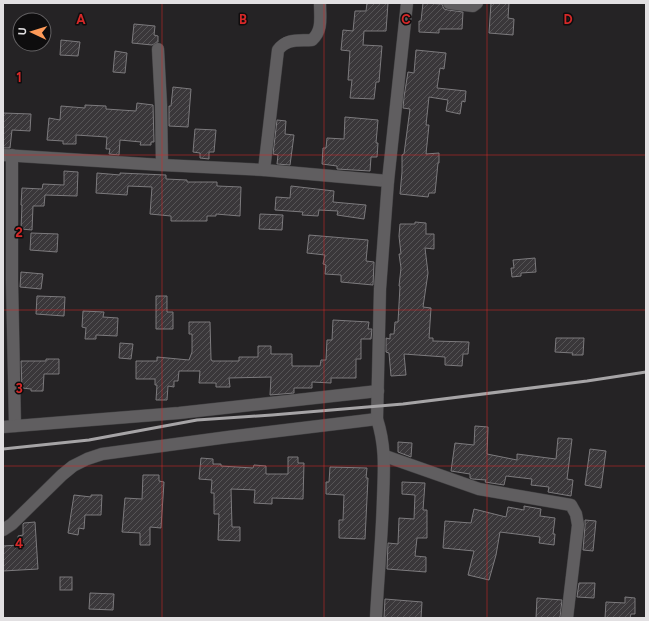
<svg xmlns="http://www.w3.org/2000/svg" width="649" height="621" font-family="Figtree,sans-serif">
	<defs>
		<pattern id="building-hatch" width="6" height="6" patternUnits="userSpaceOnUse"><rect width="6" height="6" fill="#3a373a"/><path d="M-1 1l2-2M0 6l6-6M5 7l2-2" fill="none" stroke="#565456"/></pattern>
	</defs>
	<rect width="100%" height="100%" fill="#252325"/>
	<g fill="url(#building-hatch)" stroke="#7c7a7d">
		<path d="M367 3H388L386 31H364L363 45 382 46 379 82H376L374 99 350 98 352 80H348L350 51 341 50 343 30 353 31 355 11H366Z"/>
		<path d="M423 3 442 4 444 9 448 10 463 12 462 29H439V33L419 32V21H421Z"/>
		<path d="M491 3H509L508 18 514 19 513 35 489 33Z"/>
		<path d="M134 24 155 26 154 35 158 36V42L152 45 132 43Z"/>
		<path d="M61 40 80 42 78 56 60 55Z"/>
		<path d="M416 50 446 53 444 69 440 68 437 88 466 91 465 102 462 101 460 114 446 111 448 100 429 97 426 125H429L426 154 439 153V163H438L435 193H429L428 197 400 194 402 172V155L404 154 410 109 403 108 404 97 408 72 414 73Z"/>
		<path d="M115 51 127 53 125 73 113 72Z"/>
		<path d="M173 87 191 89 188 127 169 126V106H171Z"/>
		<path d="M137 103 153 105 154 142H151V145H140L141 142 120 140 119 155 109 154 110 149H106L107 137 76 135V144H63V141L47 140 49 118 60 120 61 106 85 108V105L106 106V109L136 111Z"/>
		<path d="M3 113 31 114 30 131 12 130 10 148H3Z"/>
		<path d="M345 117 378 120 376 143H378L377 157H371L370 171 337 169V166L322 164 323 148H326L327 138 344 139Z"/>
		<path d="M277 120 286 121 285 134 294 135 290 165 277 164 278 155 273 154Z"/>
		<path d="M195 129 216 130 214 152H209V159L200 158V153L193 152Z"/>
		<path d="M64 171 78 172 77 196 45 195 44 206H33L32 230 21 229 22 205H21L22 188 42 189 43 184 64 185Z"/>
		<path d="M97 173 120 175V173L166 175V179L187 180V182H217V186L241 187 240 216 216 214V216H207V221H171V216L150 214 152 187 128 186 127 195 96 193Z"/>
		<path d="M291 186 334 191 333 202 366 205 364 219 337 215 338 211 319 210 318 216 302 215 303 212 275 210 276 197 290 198Z"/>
		<path d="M260 214 283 215 282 230 259 229Z"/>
		<path d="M415 222 426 223V234H434V249L425 248 428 273 423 307 431 308 429 338H433V341L469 342 468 354H463L462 366 445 365V357L404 354 406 375 391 376 389 353 386 352V338L390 339V334H394L395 322H398L400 286H399L401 268 399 254H401L399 236 400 224H415Z"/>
		<path d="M31 233 58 234 57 252 30 250Z"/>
		<path d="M309 235 368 240 366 261 374 262 373 285 341 282V275L325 274 326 265 323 264 325 255 307 253Z"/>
		<path d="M535 258 536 272 521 273V276L512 277 511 268H514L513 260Z"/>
		<path d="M21 272 43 274 41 289 20 287Z"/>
		<path d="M37 296 65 297 64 316 36 314Z"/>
		<path d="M156 296H167V312H173V329H156Z"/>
		<path d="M83 311 104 312 103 317 118 318 117 336 96 335V339H85L86 328 82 327Z"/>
		<path d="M333 320 369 322 368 329H372L371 339H361V359H356V378H331V383L312 382V388H294V393L270 395 271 377 229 378 230 387H216V383H199L200 371H179L178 381H174V387L168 386 167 400H156L157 385H155V379H136V361H157V357L189 360 192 352V334H189V322H210L211 359 212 361H239V357H258V346H271V354H292V366H320L321 360H326L327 340H332Z"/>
		<path d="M556 338H584L583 355H572L573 353 555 352Z"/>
		<path d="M120 343 133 344 131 359 119 358Z"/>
		<path d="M46 359H59V374H44L43 391H31V389L22 388 21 361H46Z"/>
		<path d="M475 426 488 427 487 454 517 460V454L556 459 558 438 572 439 567 479 573 480 571 496 548 492 549 487 531 485 532 479 506 476 504 485 485 482 486 480 472 479 470 478V474L451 471 455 443 474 445Z"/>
		<path d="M398 442 412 443 411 457 398 452Z"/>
		<path d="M590 449 606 451 601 488 585 485Z"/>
		<path d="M288 457H298V463H304L303 499 272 498V504L254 503 255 490 231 489 232 527H240V541L218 540 219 514H214V493H211L212 480 199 479 201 458 213 459V464H221V466L253 468 254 465 266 466V474H288Z"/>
		<path d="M330 467 367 468 366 478H368L365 539 339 538V520H343L344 495 326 494V482H329Z"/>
		<path d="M143 475H159V481L164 482 161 528 150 527V545H140V533L122 532 125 498 142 499Z"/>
		<path d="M402 482 425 483 423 510H427V538H417L415 556 426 557V572L387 569 388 543 398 544 399 518 414 519 415 495 402 494Z"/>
		<path d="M74 495 91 497V495H102L101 515H85L84 529 79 528 78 535 68 533Z"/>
		<path d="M524 506 541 509 540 516 555 518 553 534H555L554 545 539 543 540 537 500 532 496 555 489 580 468 575 474 551 443 548 445 521 471 523 474 509 506 517 508 507 524 510Z"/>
		<path d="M585 520 596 521 593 551 583 550 585 526Z"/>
		<path d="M35 522 38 569 3 571V546L19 545 18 536 23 535V524L24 523Z"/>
		<rect x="60" y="577" width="12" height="13"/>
		<path d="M579 583H595L594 598 577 597Z"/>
		<path d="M90 593 114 594 113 610 89 609Z"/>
		<path d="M625 597 635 598V614H631L630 618H605L606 602 625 603Z"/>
		<path d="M537 598 562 600 560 618H536Z"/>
		<path d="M385 599 422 602 421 618H384Z"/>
	</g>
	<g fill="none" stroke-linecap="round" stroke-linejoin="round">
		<g stroke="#414042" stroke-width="13">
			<g id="minor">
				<path d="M449 3 473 6 477 3"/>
				<path d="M158 49 161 105 162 165"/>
				<path d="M3 155 162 165 264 170 388 181"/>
				<path d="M12 155V281L15 426"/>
				<path d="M264 170 278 50C287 38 298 41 312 40 323 30 320 18 320 3"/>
				<path d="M3 427 179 413 378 391"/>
				<path d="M385 456 479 489 571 505 576 514 578 525 567 618"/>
				<path d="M3 530 12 524 62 475 73 466 87 459 102 454 228 437 377 419"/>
				<path d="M376 618C378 578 382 538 383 498 384 470 386 447 377 419L380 289 388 181 407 3"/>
			</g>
		</g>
		<use href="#minor" stroke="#605e60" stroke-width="12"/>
		<path stroke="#a6a4a6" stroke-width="3" d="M3 449 89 440 197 420 272 415 403 404 587 381 646 372"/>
	</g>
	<path fill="none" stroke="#d62828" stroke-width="1" stroke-opacity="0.55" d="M162 3V618M324 3V618M487 3V618M3 155H646M3 310H646M3 466H646"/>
	<g font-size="13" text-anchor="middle" font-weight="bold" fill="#d62828" stroke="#0e0d0e" stroke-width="3" stroke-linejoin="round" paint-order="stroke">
		<text x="81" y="24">A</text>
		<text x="243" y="24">B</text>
		<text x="406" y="24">C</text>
		<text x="568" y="24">D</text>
		<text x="19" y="82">1</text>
		<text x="19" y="237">2</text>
		<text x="19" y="393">3</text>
		<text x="19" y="548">4</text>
	</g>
	<rect width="649" height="621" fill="none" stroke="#e2e0e2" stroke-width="8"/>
	<g transform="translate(32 32) rotate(274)"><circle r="19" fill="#0e0d0e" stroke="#636163"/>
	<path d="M0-3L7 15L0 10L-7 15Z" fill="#ff9b59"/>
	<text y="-6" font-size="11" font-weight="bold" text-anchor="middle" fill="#e2e0e2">U</text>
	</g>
</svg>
